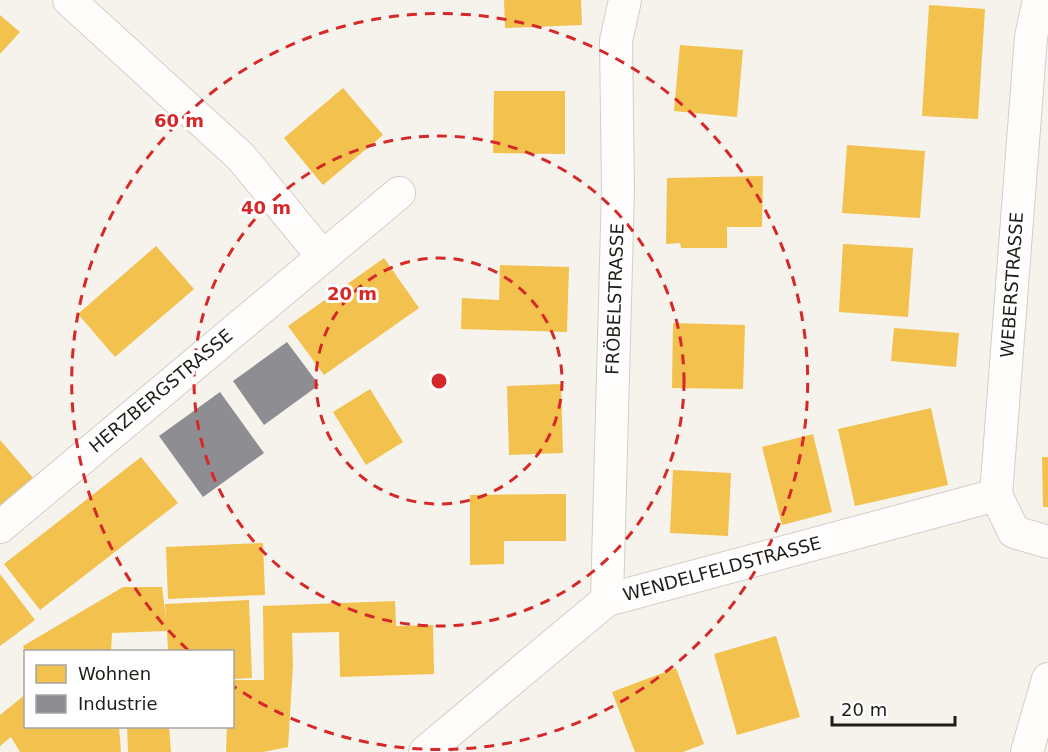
<svg xmlns="http://www.w3.org/2000/svg" width="1048" height="752" font-family="'DejaVu Sans',sans-serif">
	<rect width="100%" height="100%" fill="#f6f3ec"/>
	<g fill="#f2c14e">
		<path d="M504 0H581L582 25 505 28Z"/>
		<path d="M929 5 985 9 978 119 922 116Z"/>
		<path d="M0 15 20 32 0 54Z"/>
		<path d="M680 45 743 50 737 117 674 111Z"/>
		<path d="M343 88 383 135 323 185 284 138Z"/>
		<path d="M494 91H565V154L493 153Z"/>
		<path d="M847 145 925 151 920 218 842 213Z"/>
		<path d="M763 176 762 227H727V248H681L680 243 666 244 667 178Z"/>
		<path d="M843 244 913 248 908 317 839 312Z"/>
		<path d="M156 246 194 289 115 357 78 314Z"/>
		<path d="M384 258 419 308 324 375 288 326Z"/>
		<path d="M500 265 569 267 567 332 461 329 462 298 499 300Z"/>
		<path d="M673 323 745 325 743 389 672 388Z"/>
		<path d="M894 328 959 333 956 367 891 361Z"/>
		<path d="M561 384 563 453 509 455 507 386Z"/>
		<path d="M370 389 403 442 366 465 333 412Z"/>
		<path d="M931 408 948 485 855 506 838 429Z"/>
		<path d="M813 434 832 512 782 525 762 447Z"/>
		<path d="M0 440 34 479 0 508Z"/>
		<path d="M141 457 178 503 40 610 4 564Z"/>
		<path d="M1042 457H1048V507H1043Z"/>
		<path d="M673 470 731 473 728 536 670 533Z"/>
		<path d="M566 494V541H504V564L470 565V495Z"/>
		<path d="M263 543 265 595 168 599 166 547Z"/>
		<path d="M0 574 35 620 0 646Z"/>
		<path d="M123 587H162L166 619 165 604 249 600 252 678 232 679V652H168L167 631 112 633 111 652H26L23 646Z"/>
		<path d="M395 601 396 626 433 625 434 674 340 677 339 632 292 633 293 665 288 747 263 752H226L227 726H232V680H264L263 606Z"/>
		<path d="M776 636 800 717 737 735 714 654Z"/>
		<path d="M676 668 704 744 683 752H635L612 692Z"/>
		<path d="M26 694V726H119L121 752H20L11 737 0 746V715Z"/>
		<path d="M127 726H169L171 752H128Z"/>
	</g>
	<g fill="#8d8d92">
		<path d="M287 342 319 385 264 425 233 381Z"/>
		<path d="M220 392 264 453 203 497 159 436Z"/>
	</g>
	<g fill="none" stroke-linecap="round" stroke-linejoin="round">
		<g stroke="#d2cfca" stroke-width="34">
			<g id="street">
				<path d="M69 0 241 157 323 257"/>
				<path d="M1039 0 1031 37 996 495 1014 532 1048 542"/>
				<path d="M0 527 399 193"/>
				<path d="M607 600 618 189 616 41 625 0"/>
				<path d="M425 752 607 600 996 495"/>
				<path d="M1027 752 1048 679"/>
			</g>
		</g>
		<use href="#street" stroke="#fefdfc" stroke-width="32"/>
	</g>
	<g fill="none" stroke="#d62828" stroke-width="3" stroke-dasharray="10 8">
		<circle cx="439" cy="381" r="123"/>
		<circle cx="439" cy="381" r="245"/>
		<path d="M188 650A368 368 0 1 1 233 686"/>
	</g>
	<g text-anchor="middle" stroke-width="6" stroke-linejoin="round" paint-order="stroke">
		<g font-size="18" fill="#201e19" stroke="#fff">
			<text transform="translate(1012 285) rotate(-86)" y="6">WEBERSTRASSE</text>
			<text transform="translate(615 299) rotate(-88)" y="6">FRÖBELSTRASSE</text>
			<text transform="translate(161 391) rotate(-40)" y="6">HERZBERGSTRASSE</text>
			<text transform="translate(722 569) rotate(-15)" y="6">WENDELFELDSTRASSE</text>
		</g>
	</g>
	<circle cx="439" cy="381" r="9" fill="#d62828" stroke="#fff" stroke-width="3"/>
	<g font-size="18" text-anchor="middle" font-weight="bold" fill="#d62828" stroke="#fff" stroke-width="6" stroke-linejoin="round" paint-order="stroke">
		<text x="179" y="127">60 m</text>
		<text x="266" y="214">40 m</text>
		<text x="352" y="300">20 m</text>
	</g>
	<rect x="24" y="650" width="210" height="78" fill="#ffffff" stroke="#a6a5a3" stroke-width="1.5"/>
	<rect x="36" y="665" width="30" height="18" fill="#f2c14e" stroke="#a6a5a3" stroke-width="1.5"/>
	<text x="78" y="680" font-size="18" fill="#201e19">Wohnen</text>
	<rect x="36" y="695" width="30" height="18" fill="#8d8d92" stroke="#a6a5a3" stroke-width="1.5"/>
	<text x="78" y="710" font-size="18" fill="#201e19">Industrie</text>
	<path d="M832 716v9h123v-9" fill="none" stroke="#201e19" stroke-width="3"/>
	<text x="841" y="716" font-size="18" fill="#201e19" stroke="#ffffff" stroke-width="4.5" paint-order="stroke">20 m</text>
</svg>
